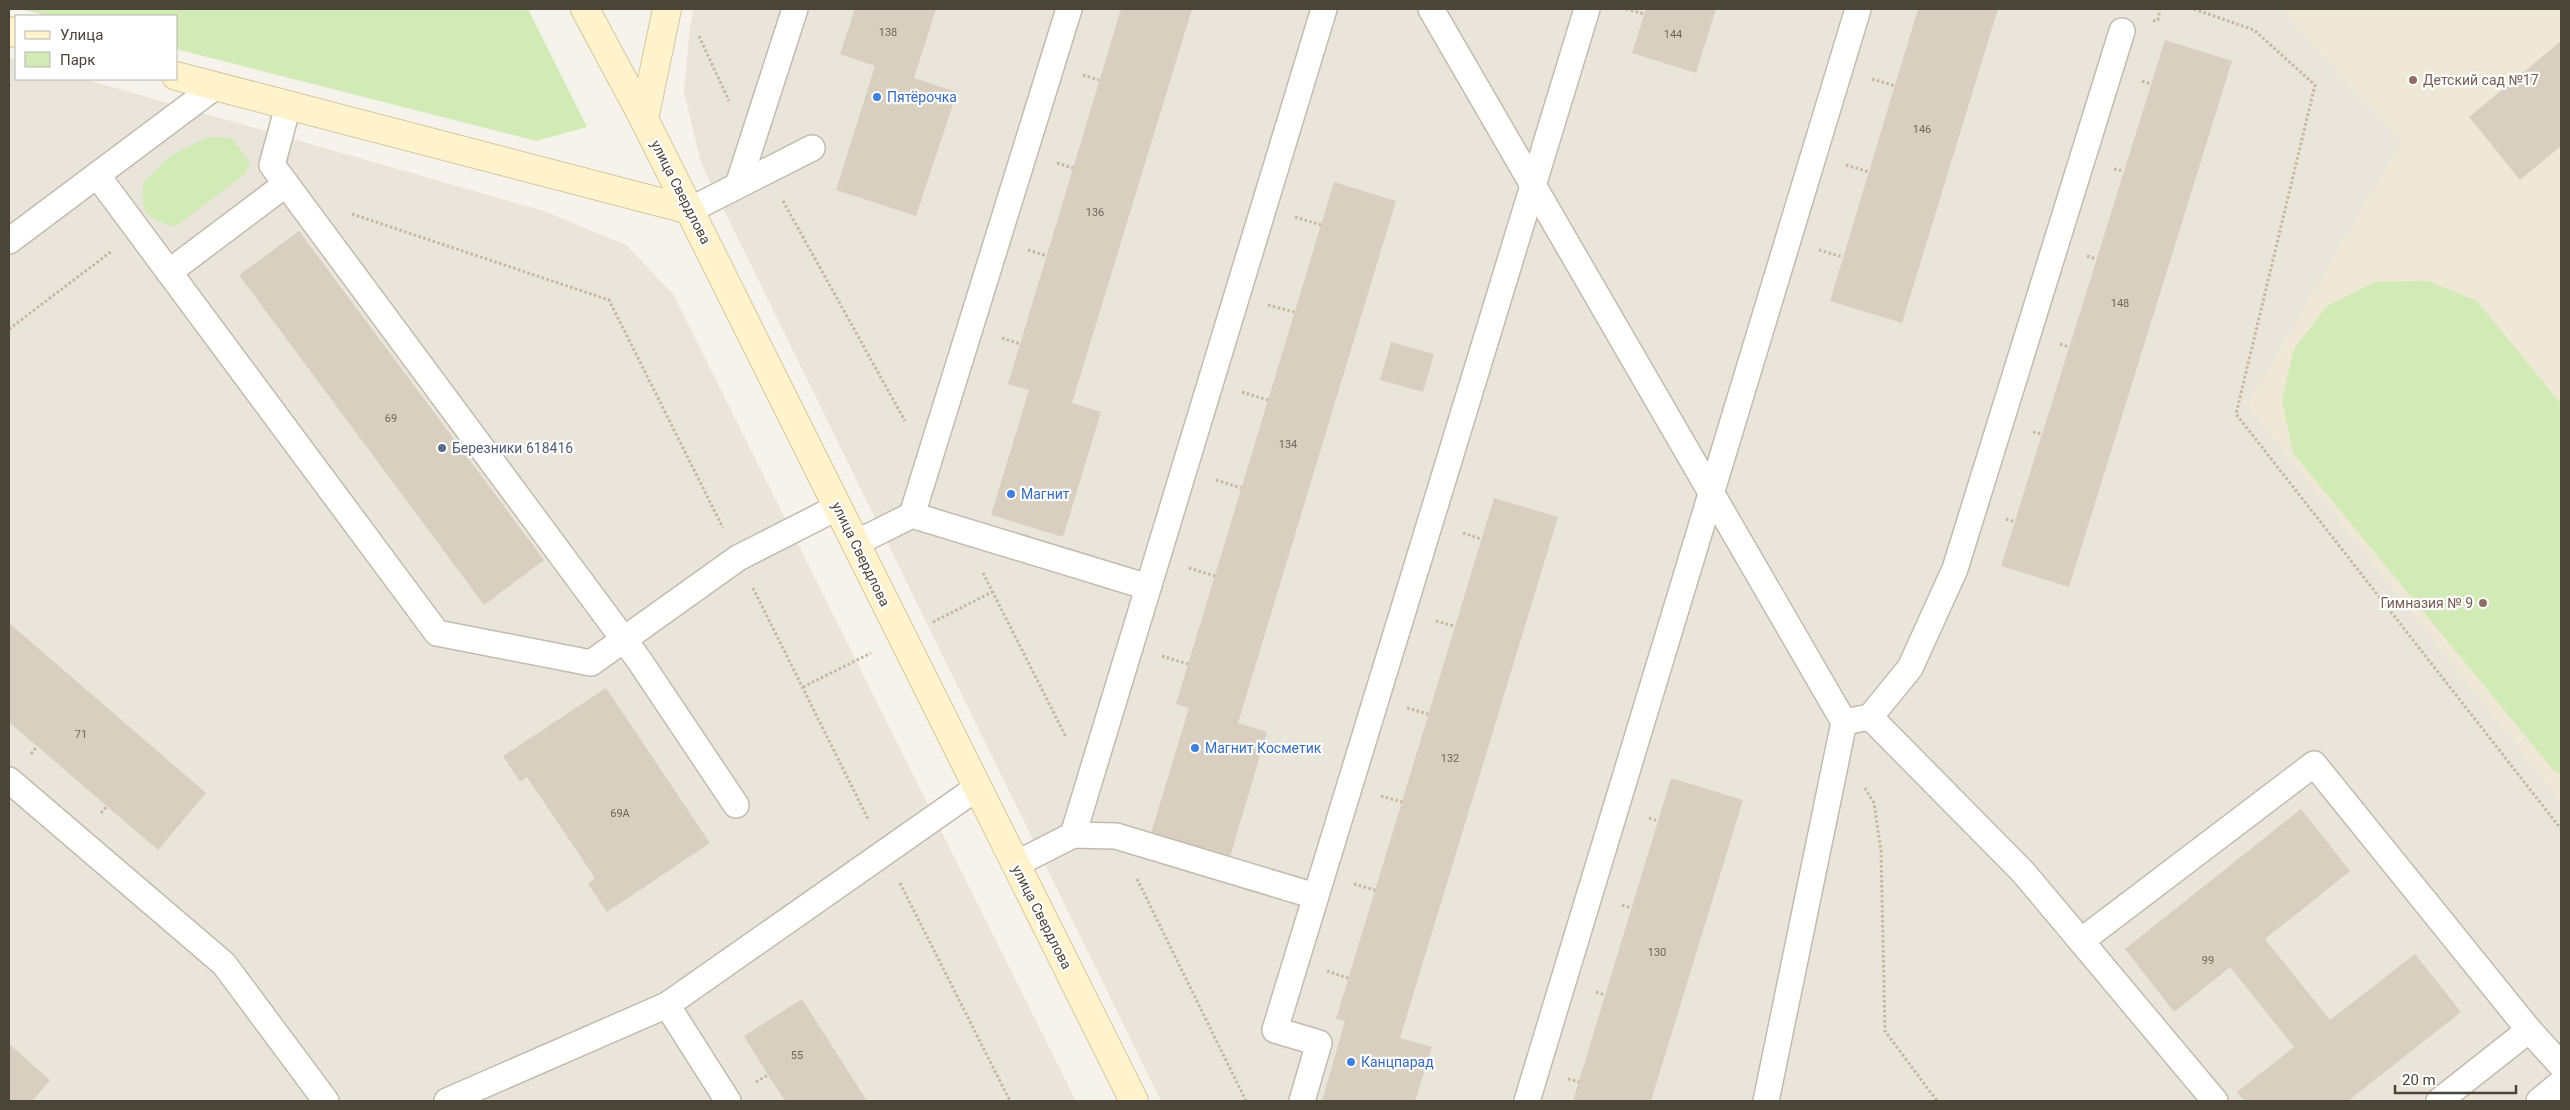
<svg xmlns="http://www.w3.org/2000/svg" width="2570" height="1110" font-family="Roboto,sans-serif">
	<rect width="100%" height="100%" fill="#f6f3ec"/>
	<g fill="#eae5da">
		<path d="M694 9H2561V1101H1161L701 163 684 92 690 26Z"/>
		<path d="M9 57 16 59V79H84L544 211 626 245 673 294 1076 1101H9Z"/>
	</g>
	<path fill="#efe8d6" d="M2280 9H2561V802L2247 405 2401 142Z"/>
	<g fill="#d2eab5">
		<path d="M20 9H528L587 127 536 141 176 49V16H49Z"/>
		<path d="M207 137 232 138 250 162 245 174 175 227C145 217 141 215 143 183L169 157Z"/>
		<path d="M2428 281 2477 301 2561 404V774L2555 772 2293 453 2282 400 2294 349 2327 306 2375 282Z"/>
	</g>
	<g fill="#d8cfc1">
		<path d="M855 9H936L914 78 957 92 916 216 836 190 875 66 840 54Z"/>
		<path d="M1121 9H1192L1072 403 1101 412 1063 537 991 515 1029 390 1008 384Z"/>
		<path d="M1646 9H1716L1696 73 1632 53Z"/>
		<path d="M1918 9H1998L1902 323 1830 301Z"/>
		<path d="M2165 40 2232 61 2069 587 2001 566Z"/>
		<path d="M2561 41V146L2520 180 2469 117Z"/>
		<path d="M1334 182 1396 201 1238 723 1267 732 1230 857 1151 833 1189 708 1176 704Z"/>
		<path d="M299 231 544 560 484 605 239 275Z"/>
		<path d="M1391 342 1434 354 1423 392 1380 380Z"/>
		<path d="M1494 498 1558 517 1400 1038 1432 1047 1415 1101H1322L1345 1021 1336 1019Z"/>
		<path d="M9 623 206 793 158 850 9 722Z"/>
		<path d="M606 688 710 843 607 912 588 884 595 878 527 777 520 782 503 756Z"/>
		<path d="M1671 778 1743 800 1651 1101H1573Z"/>
		<path d="M2301 809 2350 871 2265 939 2330 1020 2415 954 2461 1012 2348 1101H2244L2237 1092 2294 1047 2230 967 2174 1012 2125 949Z"/>
		<path d="M802 999 867 1101H785L768 1075 744 1036Z"/>
		<path d="M9 1044 50 1080 32 1101H9Z"/>
	</g>
	<g fill="none" stroke-linecap="round" stroke-linejoin="round">
		<g stroke="#c2bbae" stroke-width="28">
			<g id="lane">
				<path d="M1431 9 1844 722 1766 1101"/>
				<path d="M288 106 272 165 639 660 736 805"/>
				<path d="M97 175 437 633 591 663 738 558 838 507"/>
				<path d="M738 185 795 9"/>
				<path d="M690 210 812 148"/>
				<path d="M9 241 216 86"/>
				<path d="M169 272 286 184"/>
				<path d="M912 515 1069 9"/>
				<path d="M856 543 912 515 1148 587"/>
				<path d="M1870 717 2023 872 2081 941"/>
				<path d="M1844 722 1870 717 1910 668 1955 569 2122 31"/>
				<path d="M9 780 224 964 326 1101"/>
				<path d="M1073 835 1324 9"/>
				<path d="M1016 864 1073 835 1116 836 1315 896"/>
				<path d="M667 1005 728 1101"/>
				<path d="M447 1101 667 1005 978 787"/>
				<path d="M1302 1101 1319 1043 1275 1030 1587 9"/>
				<path d="M1527 1101 1858 9"/>
				<path d="M2215 1101 2081 941 2314 764 2529 1030 2561 1065"/>
				<path d="M2439 1101 2529 1030"/>
				<path d="M2539 1101 2561 1083"/>
			</g>
		</g>
		<g stroke="#d6c79b" stroke-width="30">
			<g id="secondary">
				<path d="M585 9 644 119 1134 1101"/>
				<path d="M9 31 16 33"/>
				<path d="M176 76 690 210"/>
				<path d="M644 119 667 9"/>
			</g>
		</g>
		<g stroke="#c4b79f" stroke-width="3" stroke-dasharray="2.5 2.5" stroke-linecap="butt">
			<path d="M854 9H855"/>
			<path d="M1626 9 1644 14"/>
			<path d="M2194 9 2254 30 2315 85 2236 414 2561 829"/>
			<path d="M2153 21 2158 20 2160 9"/>
			<path d="M699 36 729 101"/>
			<path d="M1083 75 1099 80"/>
			<path d="M1872 79 1895 86"/>
			<path d="M2142 81 2151 84"/>
			<path d="M1057 163 1073 168"/>
			<path d="M1846 165 1869 172"/>
			<path d="M2114 169 2123 171"/>
			<path d="M783 201 905 421"/>
			<path d="M352 214 609 300 723 528"/>
			<path d="M1295 217 1321 225"/>
			<path d="M1028 250 1047 256"/>
			<path d="M1819 250 1843 257"/>
			<path d="M2087 256 2096 259"/>
			<path d="M1268 305 1294 312"/>
			<path d="M9 329 112 251"/>
			<path d="M1002 338 1020 344"/>
			<path d="M2060 344 2069 347"/>
			<path d="M1242 392 1268 400"/>
			<path d="M2033 432 2042 434"/>
			<path d="M1216 480 1241 488"/>
			<path d="M2006 519 2015 522"/>
			<path d="M1463 533 1481 539"/>
			<path d="M1189 568 1215 576"/>
			<path d="M983 573 1066 737"/>
			<path d="M753 588 869 821"/>
			<path d="M1436 621 1454 626"/>
			<path d="M933 622 992 592"/>
			<path d="M1162 656 1188 664"/>
			<path d="M803 687 871 653"/>
			<path d="M1407 708 1428 714"/>
			<path d="M31 754 37 746"/>
			<path d="M1865 788 1874 803 1881 851 1885 1031 1937 1101"/>
			<path d="M1381 796 1402 802"/>
			<path d="M101 813 107 806"/>
			<path d="M1649 818 1658 821"/>
			<path d="M1137 879 1246 1101"/>
			<path d="M900 883 1010 1101"/>
			<path d="M1354 884 1375 890"/>
			<path d="M1622 905 1631 908"/>
			<path d="M1327 971 1348 978"/>
			<path d="M1596 992 1605 995"/>
			<path d="M1568 1079 1579 1082"/>
			<path d="M756 1082 768 1075"/>
		</g>
		<use href="#lane" stroke="#fff" stroke-width="25"/>
		<use href="#secondary" stroke="#fff3cd" stroke-width="28"/>
	</g>
	<g fill="#8d6e63" stroke="#fff" stroke-width="2">
		<circle cx="2413" cy="80" r="5"/>
		<circle cx="2483" cy="603" r="5"/>
	</g>
	<g fill="#3f7fe0" stroke="#fff" stroke-width="2">
		<circle cx="877" cy="97" r="5"/>
		<circle cx="1011" cy="494" r="5"/>
		<circle cx="1195" cy="748" r="5"/>
		<circle cx="1351" cy="1062" r="5"/>
	</g>
	<circle fill="#5c6f8a" stroke="#fff" stroke-width="2" cx="442" cy="448" r="5"/>
	<g text-anchor="middle" stroke-width="4.5" stroke-linejoin="round" paint-order="stroke">
		<g font-size="11" fill="#6e675b">
			<text x="888" y="36">138</text>
			<text x="1673" y="38">144</text>
			<text x="1922" y="133">146</text>
			<text x="1095" y="216">136</text>
			<text x="2120" y="307">148</text>
			<text x="391" y="422">69</text>
			<text x="1288" y="448">134</text>
			<text x="81" y="738">71</text>
			<text x="1450" y="762">132</text>
			<text x="620" y="817">69А</text>
			<text x="1657" y="956">130</text>
			<text x="2208" y="964">99</text>
			<text x="797" y="1059">55</text>
		</g>
		<g font-size="14" fill="#785e54" stroke="#fff" text-anchor="start">
			<text x="2423" y="85">Детский сад №17</text>
			<text x="2473" y="608" text-anchor="end">Гимназия № 9</text>
		</g>
		<g font-size="14" fill="#366cbe" stroke="#fff" text-anchor="start">
			<text x="887" y="102">Пятёрочка</text>
			<text x="1021" y="499">Магнит</text>
			<text x="1205" y="753">Магнит Косметик</text>
			<text x="1361" y="1067">Канцпарад</text>
		</g>
		<g font-size="14" fill="#4b4439" stroke="#fff">
			<text transform="translate(681 192) rotate(63)" y="5">улица Свердлова</text>
			<text transform="translate(861 554) rotate(64)" y="5">улица Свердлова</text>
			<text transform="translate(1042 917) rotate(63)" y="5">улица Свердлова</text>
		</g>
		<g font-size="14" fill="#4e5e75" stroke="#fff" text-anchor="start">
			<text x="452" y="453">Березники 618416</text>
		</g>
	</g>
	<rect width="2570" height="1110" fill="none" stroke="#4b4439" stroke-width="20"/>
	<rect x="15" y="15" width="162" height="65" fill="#ffffff" stroke="#b7b4b0"/>
	<rect x="25" y="31" width="25" height="8" fill="#fff3cd" stroke="#b7b4b0"/>
	<text x="60" y="40" font-size="15" fill="#4b4439">Улица</text>
	<rect x="25" y="52" width="25" height="15" fill="#d2eab5" stroke="#b7b4b0"/>
	<text x="60" y="65" font-size="15" fill="#4b4439">Парк</text>
	<path d="M2395 1085v8h121v-8" fill="none" stroke="#4b4439" stroke-width="2.5"/>
	<text x="2402" y="1085" font-size="15" fill="#4b4439" stroke="#ffffff" stroke-width="4" paint-order="stroke">20 m</text>
</svg>
